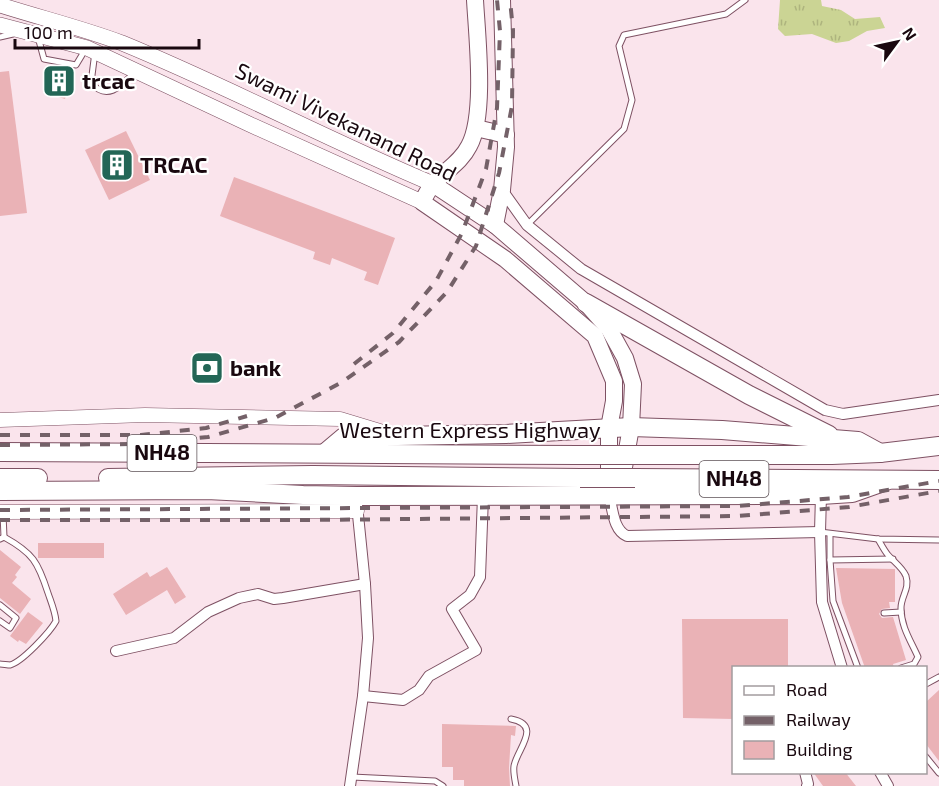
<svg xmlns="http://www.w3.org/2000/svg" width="939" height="786" font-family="'Exo 2',sans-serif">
	<defs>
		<pattern id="grass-tufts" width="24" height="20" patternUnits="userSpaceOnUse" patternTransform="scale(1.5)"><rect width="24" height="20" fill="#cbd494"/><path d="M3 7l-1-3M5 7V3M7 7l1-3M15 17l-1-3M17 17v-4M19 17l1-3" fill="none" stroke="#aeb47e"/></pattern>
	</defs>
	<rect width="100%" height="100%" fill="#fae4ec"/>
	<path fill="url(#grass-tufts)" d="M780 0H821L822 6 841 10 855 19 880 17 885 28 867 31 849 41 836 43 812 34 785 36 778 29Z"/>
	<g fill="#eab2b6">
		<path d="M53 66 73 70 65 99 45 93Z"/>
		<path d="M9 71 27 213 0 216V72Z"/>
		<path d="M126 131 150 180 109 200 85 150Z"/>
		<path d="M234 177 395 238 378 285 364 280 367 272 332 258 330 265 313 259 315 252 220 216Z"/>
		<rect x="38" y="543" width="66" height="15"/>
		<path d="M0 550 21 567 15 575 17 577 12 583 31 599 20 614 0 598Z"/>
		<path d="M167 567 186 597 175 604 167 590 126 615 113 594 147 572 150 577Z"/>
		<path d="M836 568 895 569V602H889L890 608 882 609 879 614 882 618 893 617 906 660 893 664 894 668H865L842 603Z"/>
		<path d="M28 612 43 623 26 644 19 640 18 642 10 636Z"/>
		<path d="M682 619H788V668H734V719L683 718Z"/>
		<path d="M939 690V761L926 744V702Z"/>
		<path d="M442 724 516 726 515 736 511 735 509 768 510 786H464V780H453V767H442Z"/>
		<path d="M813 772H845L856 786H823Z"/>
	</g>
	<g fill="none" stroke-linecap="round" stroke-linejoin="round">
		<g stroke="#7e5163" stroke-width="7">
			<g id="service">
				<path d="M0 37 13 34"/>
				<path d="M38 37 44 59 76 65 85 50"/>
				<path d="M95 52 91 83C108 102 122 85 135 72"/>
				<path d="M527 225 624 129 632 100 619 46 624 35 726 14 745 0"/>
				<path d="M3 514 4 537"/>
				<path d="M820 532 878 539 939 540"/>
				<path d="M830 534V560"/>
				<path d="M0 539 4 537C33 553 38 562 48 593 51 602 55 611 56 621 50 632 22 662 10 665 8 665 2 664 0 664"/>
				<path d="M878 539C881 544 884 550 888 555 894 562 902 567 906 576 910 589 901 596 901 608 901 627 911 641 918 657L914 664 901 668"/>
				<path d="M0 605 16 618 10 628 0 621"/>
				<path d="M884 613 901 612"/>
				<path d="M858 668 833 601 830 560 893 559"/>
				<path d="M926 684 939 677"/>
				<path d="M511 719C543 725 517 749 514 766 513 772 515 780 516 786"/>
				<path d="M926 757 939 773"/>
				<path d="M352 777 435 781 443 786"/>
			</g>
		</g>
		<g stroke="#7e5163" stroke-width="12">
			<g id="minor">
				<path d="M502 190 527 225 581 269 825 410 843 414 939 400"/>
				<path d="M821 495 820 532 822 602 842 668"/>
				<path d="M609 496C613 509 613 530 627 536L820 532"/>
				<path d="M116 651 174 638 208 612 239 598 258 594 274 599 283 598 365 584"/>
				<path d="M363 696 403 700 419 690 429 676 476 650 452 609 470 595 480 577 483 496"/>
				<path d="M805 772 808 784 807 786"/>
				<path d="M880 772 888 786"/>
				<path d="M350 786 363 696 368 638 365 584 357 505"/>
			</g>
		</g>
		<g stroke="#7e5163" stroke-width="15">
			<g id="tertiary">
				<path d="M0 420 145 415 340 419 383 432"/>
				<path d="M0 512 357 511"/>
			</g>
		</g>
		<g stroke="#7e5163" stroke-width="16">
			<g id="secondary">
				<path d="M0 5C41 18 82 28 122 43 227 86 328 140 433 184"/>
				<path d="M0 25 87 48 249 124 422 202"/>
			</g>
		</g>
		<g stroke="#7e5163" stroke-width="18">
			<g id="primary">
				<path d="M475 0C477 36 486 115 469 146 461 162 446 170 434 183 429 188 426 195 422 202L505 259 595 336 614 381V401L609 428V490"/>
				<path d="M476 128 506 135"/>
				<path d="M433 184 495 225 586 303 609 329 625 358 633 384 631 427 620 490"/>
				<path d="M495 225 502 190 506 147 502 0"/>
			</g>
		</g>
		<g stroke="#7e5163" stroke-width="20">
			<g id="trunk">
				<path d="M586 303 749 395 829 435"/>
				<path d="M0 452 580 455"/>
				<path d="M325 453 344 437 506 434 631 427 722 430 858 441 880 453"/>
				<path d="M641 455H832L880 453 939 446"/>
				<path d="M0 478H38"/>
				<path d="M108 478 313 475 580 478"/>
				<path d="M635 478 939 480"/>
				<path d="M0 491 207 490 303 495 357 496 821 495 852 493 886 481"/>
			</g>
		</g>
		<use href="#service" stroke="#fff" stroke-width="5"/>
		<use href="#minor" stroke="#fff" stroke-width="10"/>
		<use href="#tertiary" stroke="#fff" stroke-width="14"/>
		<use href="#secondary" stroke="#fff" stroke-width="15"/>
		<use href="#primary" stroke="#fff" stroke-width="16"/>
		<use href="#trunk" stroke="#fff" stroke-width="18"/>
		<g stroke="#746168" stroke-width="4" stroke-dasharray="10 10" stroke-linecap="butt">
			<path d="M354 364 393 333 436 281 462 233 486 169 497 108 500 31 497 0"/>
			<path d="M0 435H141L206 428 247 416"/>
			<path d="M0 445 139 444 208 437 275 418 342 382 399 342 447 292 476 246 499 173 512 106 513 30 510 0"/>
			<path d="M0 510 737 506 848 497 939 481"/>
			<path d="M0 520H303L738 516 849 507 939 491"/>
		</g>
		<g stroke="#7e5163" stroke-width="20" stroke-linecap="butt">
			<g id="trunk-bridge">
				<path d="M580 455H641"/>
				<path d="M580 478H635"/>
			</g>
		</g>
		<use href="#trunk-bridge" stroke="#fff" stroke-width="18"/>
	</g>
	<defs>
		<g id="building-square" transform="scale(1.725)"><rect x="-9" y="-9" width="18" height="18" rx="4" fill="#236656" stroke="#fff"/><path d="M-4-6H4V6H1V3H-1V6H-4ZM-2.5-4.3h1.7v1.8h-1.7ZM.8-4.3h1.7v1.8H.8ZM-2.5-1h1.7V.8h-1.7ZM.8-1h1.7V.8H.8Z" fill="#fff"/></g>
		<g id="bank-square" transform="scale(1.725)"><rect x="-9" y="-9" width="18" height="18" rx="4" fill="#236656" stroke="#fff"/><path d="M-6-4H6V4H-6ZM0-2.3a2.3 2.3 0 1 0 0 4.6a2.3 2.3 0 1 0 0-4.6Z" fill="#fff"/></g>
	</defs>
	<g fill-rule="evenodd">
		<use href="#building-square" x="59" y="81"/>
		<use href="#building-square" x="117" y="165"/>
		<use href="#bank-square" x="207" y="368"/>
	</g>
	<g text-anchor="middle" stroke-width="4.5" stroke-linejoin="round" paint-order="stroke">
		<g fill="#fff" stroke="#5e5257" stroke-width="1.5">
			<rect x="127.5" y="435" width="69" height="36" rx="4.5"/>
			<rect x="699.5" y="461" width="69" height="36" rx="4.5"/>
		</g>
		<g font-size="21" font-weight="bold" fill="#19080f">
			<text x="162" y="460">NH48</text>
			<text x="734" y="486">NH48</text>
		</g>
		<g font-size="22" font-weight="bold" fill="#19080f" stroke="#fff" text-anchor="start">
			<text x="82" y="89">trcac</text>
			<text x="140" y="173">TRCAC</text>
			<text x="230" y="376">bank</text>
		</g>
		<g font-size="22" fill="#19080f" stroke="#fff">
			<text transform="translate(346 122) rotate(26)" y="8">Swami Vivekanand Road</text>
			<text x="470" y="438">Western Express Highway</text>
		</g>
	</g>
	<rect x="732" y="666" width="195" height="108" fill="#ffffff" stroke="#a39c9f" stroke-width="1.5"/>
	<rect x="744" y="686" width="30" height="9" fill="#ffffff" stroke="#a39c9f" stroke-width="1.5"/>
	<text x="786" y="696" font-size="18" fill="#19080f">Road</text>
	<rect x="744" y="716" width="30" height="9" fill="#746168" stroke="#a39c9f" stroke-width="1.5"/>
	<text x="786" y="726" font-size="18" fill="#19080f">Railway</text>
	<rect x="744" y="741" width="30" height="18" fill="#eab2b6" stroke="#a39c9f" stroke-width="1.5"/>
	<text x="786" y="756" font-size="18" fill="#19080f">Building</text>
	<g transform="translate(897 42) rotate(57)" stroke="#ffffff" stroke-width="4.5" paint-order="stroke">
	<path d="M0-4.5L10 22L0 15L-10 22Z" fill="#19080f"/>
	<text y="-9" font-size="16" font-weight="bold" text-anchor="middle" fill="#19080f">N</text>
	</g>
	<path d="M15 39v9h184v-9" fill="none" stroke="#19080f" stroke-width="3"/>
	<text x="24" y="39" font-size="18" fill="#19080f" stroke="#ffffff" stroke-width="4.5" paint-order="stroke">100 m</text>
</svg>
